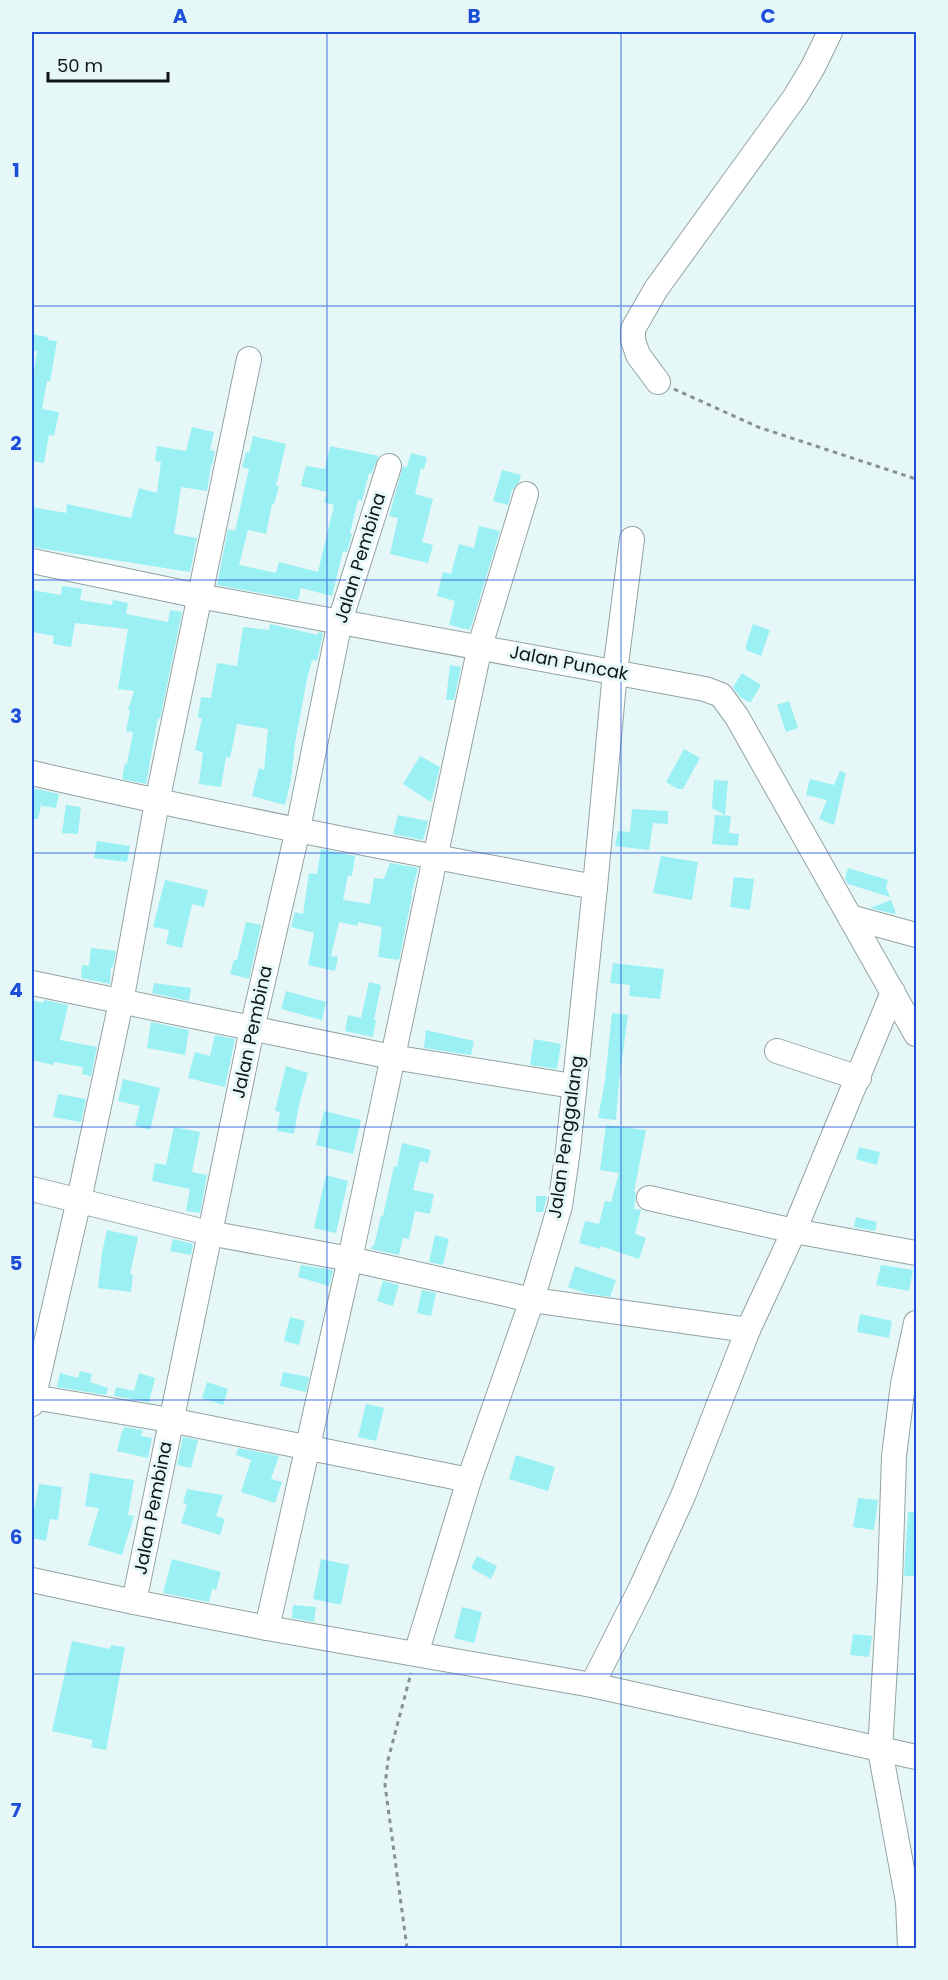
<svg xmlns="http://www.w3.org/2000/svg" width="948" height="1980" font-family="Poppins,sans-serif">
	<rect width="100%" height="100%" fill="#e6f7f7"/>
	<g fill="#9bf0f3">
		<path d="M32 334 48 337V340L57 341 50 382 47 381 42 409 59 412 54 436 49 435 44 463 32 461V384L37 351 32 350Z"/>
		<path d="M192 427 214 432 210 450 215 451 212 465H211L207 491 181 487 174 534 197 538 190 572 32 547V507L66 513 67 504 131 518 139 488 157 493 161 462 155 461 157 446 186 451Z"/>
		<path d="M253 436 286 444 276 486H279L274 504H272L266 534 248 530 239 565 276 573 279 562 318 572 334 505 324 502 327 492 301 486 306 466 325 469 330 446 379 456 371 474 369 473 362 501 358 500 350 533 352 534 347 552 343 551 332 596 301 588 298 600 217 585 228 529 235 531 249 469 242 467 246 452 249 453Z"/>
		<path d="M411 453 427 457 424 469 421 468 415 494 433 499 422 542 433 545 428 563 390 554 398 518 389 516 403 466 407 467Z"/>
		<path d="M502 470 521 475 519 482 512 490 508 505 493 501Z"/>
		<path d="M479 526 500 531 470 630 449 625 455 601 437 596 443 572 451 574 459 544 474 548Z"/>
		<path d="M62 586 82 589 80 600 112 605 113 600 128 603 126 614 168 622 170 610 182 612 160 719 158 718 146 784 122 779 125 763 127 764 133 732 126 731 130 711 128 710 134 691 118 689 128 629 75 623 71 647 53 644 54 636 32 632V590L61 595Z"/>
		<path d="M270 624 318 635V632L323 633 317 661 312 660 307 679 295 743 291 780 285 805 252 796 259 768 264 770 268 729 237 724 230 758 226 757 221 787 199 784 203 752 195 750 202 718H198L201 697 211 698 217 663 237 666 243 627 269 630Z"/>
		<path d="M753 624 770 630 761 656 746 650V645Z"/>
		<path d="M450 665 461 667 454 700H446Z"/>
		<path d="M742 673 761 685 750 703 739 696 733 687Z"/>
		<path d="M789 701 798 728 786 732 777 705Z"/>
		<path d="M684 749 700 758 683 789H678L666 782Z"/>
		<path d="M420 756 440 767 431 802 403 784Z"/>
		<path d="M840 771 846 773 834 825 819 819 827 800 806 795 810 779 834 785Z"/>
		<path d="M714 780 728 781 725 815 712 808Z"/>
		<path d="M32 788 59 794 56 808 42 806V801L38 819H32Z"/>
		<path d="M66 805 81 807 78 834 62 833Z"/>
		<path d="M632 809 668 811V824L653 823 649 850 615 846 618 831 630 832Z"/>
		<path d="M398 815 428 821 423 840 393 834Z"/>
		<path d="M715 815 731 816 729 833 739 834 738 846 712 844Z"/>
		<path d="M97 841 130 846 127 862 94 858Z"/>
		<path d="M321 849 355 856 352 876 348 875 343 900 370 904 374 878 384 879 390 863 418 868 411 895 412 896 399 960 378 957 382 927 358 922V926L339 922 331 956 338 957 335 971 308 965 314 933 291 927 295 912 303 914 309 873 317 874Z"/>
		<path d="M661 856 698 862 692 900 653 893Z"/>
		<path d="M848 868 888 880 886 887 890 897 848 884 845 879Z"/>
		<path d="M734 877 754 879 750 910 730 907Z"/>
		<path d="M165 880 208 890 204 907 192 904 182 948 166 944 169 930 153 927Z"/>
		<path d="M891 900 896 913 894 914 870 908Z"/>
		<path d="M246 922 261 925 249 979 230 974 234 960H237Z"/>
		<path d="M91 948 116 951 113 967H111L110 984 81 978 82 965 89 966Z"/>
		<path d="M613 963 664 969 660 999 629 996 630 985 610 983Z"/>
		<path d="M369 982 381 985 374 1020H376L373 1037 345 1031 348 1015 361 1018Z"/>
		<path d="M154 983 191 988 189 1001 152 993Z"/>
		<path d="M286 991 326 1002 322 1020 281 1009Z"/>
		<path d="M32 1000 43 1003 44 1000 68 1005 60 1040 97 1047 91 1076 82 1074 83 1067 54 1062 53 1065 32 1060Z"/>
		<path d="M612 1013 628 1015 619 1082 616 1120 598 1118 605 1081Z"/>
		<path d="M151 1022 189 1030 185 1055 147 1048Z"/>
		<path d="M426 1030 474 1041 471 1055 424 1048Z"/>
		<path d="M215 1035 235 1039 225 1087 188 1078 195 1052 210 1056Z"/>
		<path d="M534 1039 561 1044 557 1069 530 1065Z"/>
		<path d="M286 1066 308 1073 299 1105 294 1134 277 1131 280 1112 275 1111Z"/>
		<path d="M123 1079 160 1088 150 1130 135 1126 140 1106 118 1101Z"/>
		<path d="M58 1094 86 1099 81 1122 53 1117Z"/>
		<path d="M324 1111 361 1120 353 1154 316 1145Z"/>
		<path d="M606 1125 646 1130 634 1192 636 1193 634 1209 641 1210 635 1234 646 1238 639 1259 601 1246 600 1249 579 1243 585 1221 599 1224 605 1201 611 1202 619 1173 600 1170Z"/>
		<path d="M174 1127 200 1132 192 1172 207 1175 200 1213 186 1211 190 1189 152 1181 155 1163 166 1165Z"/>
		<path d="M402 1143 431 1150 428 1163 420 1161 413 1190 434 1194 430 1214 415 1211 409 1239 403 1238 399 1255 371 1249 372 1246H374L381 1216H383L394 1166 397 1167Z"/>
		<path d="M859 1147 880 1152 877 1165 856 1159Z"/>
		<path d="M326 1175 348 1181 336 1233 314 1228Z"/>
		<path d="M536 1196H547L543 1212H536Z"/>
		<path d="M856 1217 877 1222 875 1231 854 1227Z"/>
		<path d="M107 1230 138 1237 130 1274 133 1275 131 1292 98 1288 102 1253Z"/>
		<path d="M435 1235 449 1239 443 1265 429 1262Z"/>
		<path d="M173 1239 193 1244 191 1255 170 1251Z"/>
		<path d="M301 1265 333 1270 329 1286 298 1277Z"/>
		<path d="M881 1265 913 1270 909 1291 876 1285Z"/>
		<path d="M575 1266 616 1280 610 1297 585 1293 568 1287Z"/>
		<path d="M383 1281 399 1285 393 1306 377 1301Z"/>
		<path d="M422 1290 436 1293 431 1316 417 1313Z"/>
		<path d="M860 1314 892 1321 889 1338 857 1332Z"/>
		<path d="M290 1317 305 1321 299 1345 284 1341Z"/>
		<path d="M80 1371 92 1374 90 1382 108 1388 106 1395 57 1387 60 1373 78 1378Z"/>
		<path d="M283 1372 309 1377 306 1392 280 1386Z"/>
		<path d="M139 1373 155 1378 149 1402 114 1396 116 1387 134 1391Z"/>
		<path d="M207 1382 228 1389 223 1405 202 1398Z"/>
		<path d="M366 1404 384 1408 376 1441 358 1437Z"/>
		<path d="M124 1427 143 1430 141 1436 152 1438 148 1458 117 1451 122 1431H123Z"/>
		<path d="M183 1437 198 1440 191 1468 177 1465Z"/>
		<path d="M238 1448 279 1456 271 1479 282 1482 275 1503 241 1492 251 1460 236 1455Z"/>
		<path d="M516 1455 555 1467 548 1491 509 1479Z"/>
		<path d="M90 1473 134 1480 128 1515 134 1516 122 1555 88 1545 99 1508 85 1506Z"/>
		<path d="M39 1484 62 1487 58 1520 50 1519 46 1541 32 1538V1521Z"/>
		<path d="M187 1489 223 1495 216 1516 225 1519 220 1535 181 1523 187 1505 183 1503Z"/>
		<path d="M858 1498 878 1500 874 1530 853 1527Z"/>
		<path d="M908 1512H916V1576H904Z"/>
		<path d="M477 1556 497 1566 491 1579 471 1568Z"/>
		<path d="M172 1559 221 1572 216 1590 212 1589 209 1602 163 1593Z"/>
		<path d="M321 1559 349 1565 341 1605 313 1599Z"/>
		<path d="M293 1605 316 1607 314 1622 292 1618Z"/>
		<path d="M462 1607 482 1612 474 1643 454 1638Z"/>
		<path d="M853 1634 872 1636 869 1657 850 1655Z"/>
		<path d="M72 1641 110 1649 111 1645 125 1647 106 1750 91 1747 93 1740 52 1731Z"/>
	</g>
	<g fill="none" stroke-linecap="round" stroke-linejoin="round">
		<g stroke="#93a3a4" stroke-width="26">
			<g id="minor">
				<path d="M658 382 638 355 633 340V329L656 289 795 97 813 67 830 32"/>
				<path d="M32 561 199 596 705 689 721 695 737 717 916 1034"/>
				<path d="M32 773C218 816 407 852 595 887"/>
				<path d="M850 917 916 935"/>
				<path d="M32 983 392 1057 573 1086"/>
				<path d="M777 1051 859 1078"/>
				<path d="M32 1189 209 1233 350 1259 532 1300 748 1330"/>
				<path d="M649 1198 794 1231 916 1253"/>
				<path d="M33 1397 170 1420 469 1480"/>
				<path d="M32 1404 79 1200 121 1002 157 802 249 359"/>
				<path d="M32 1580 134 1602 267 1628 592 1685 916 1757"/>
				<path d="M134 1602 252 1029 298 829 340 621 389 466"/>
				<path d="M267 1628 350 1259 480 646 526 494"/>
				<path d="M416 1654 469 1480 532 1300 560 1206 568 1150 595 887 615 672 632 539"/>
				<path d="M592 1685 641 1588 683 1496 748 1330 794 1231 893 992"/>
				<path d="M910 1948 908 1902 880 1750 890 1581 894 1456 903 1384 916 1323"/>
			</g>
		</g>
		<g stroke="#869292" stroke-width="3" stroke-dasharray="4.5 4.5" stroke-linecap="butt">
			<path d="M674 389 758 427 916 479"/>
			<path d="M407 1948 385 1785 388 1760 411 1673"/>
		</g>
		<use href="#minor" stroke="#fff" stroke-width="24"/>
	</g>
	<path fill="none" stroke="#1d4ed8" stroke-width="1.5" stroke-opacity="0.55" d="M327 32V1948M621 32V1948M32 306H916M32 580H916M32 853H916M32 1127H916M32 1400H916M32 1674H916"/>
	<g text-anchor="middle" stroke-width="6" stroke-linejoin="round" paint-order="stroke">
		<g font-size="18" fill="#101616" stroke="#e6f7f7">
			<text transform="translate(360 558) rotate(-73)" y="6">Jalan Pembina</text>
			<text transform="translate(569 663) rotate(11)" y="6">Jalan Puncak</text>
			<text transform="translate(252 1032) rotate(-78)" y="6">Jalan Pembina</text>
			<text transform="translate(566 1137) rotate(-82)" y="6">Jalan Penggalang</text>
			<text transform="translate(153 1508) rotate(-79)" y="6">Jalan Pembina</text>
		</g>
	</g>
	<rect width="948" height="1980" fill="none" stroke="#e6f7f7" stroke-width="66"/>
	<path d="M48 72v9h120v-9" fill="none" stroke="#101616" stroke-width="3"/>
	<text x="57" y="72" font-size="18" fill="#101616" stroke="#e6f7f7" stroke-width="4.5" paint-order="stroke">50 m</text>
	<rect x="33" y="33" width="882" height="1914" fill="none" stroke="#1d4ed8" stroke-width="2"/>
	<g font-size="20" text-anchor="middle" font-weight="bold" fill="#1d4ed8">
		<text x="180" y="23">A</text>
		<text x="474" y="23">B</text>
		<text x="768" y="23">C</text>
		<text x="16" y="177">1</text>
		<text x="16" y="450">2</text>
		<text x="16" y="723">3</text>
		<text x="16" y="997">4</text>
		<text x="16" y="1270">5</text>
		<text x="16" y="1544">6</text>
		<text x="16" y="1817">7</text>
	</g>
</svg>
